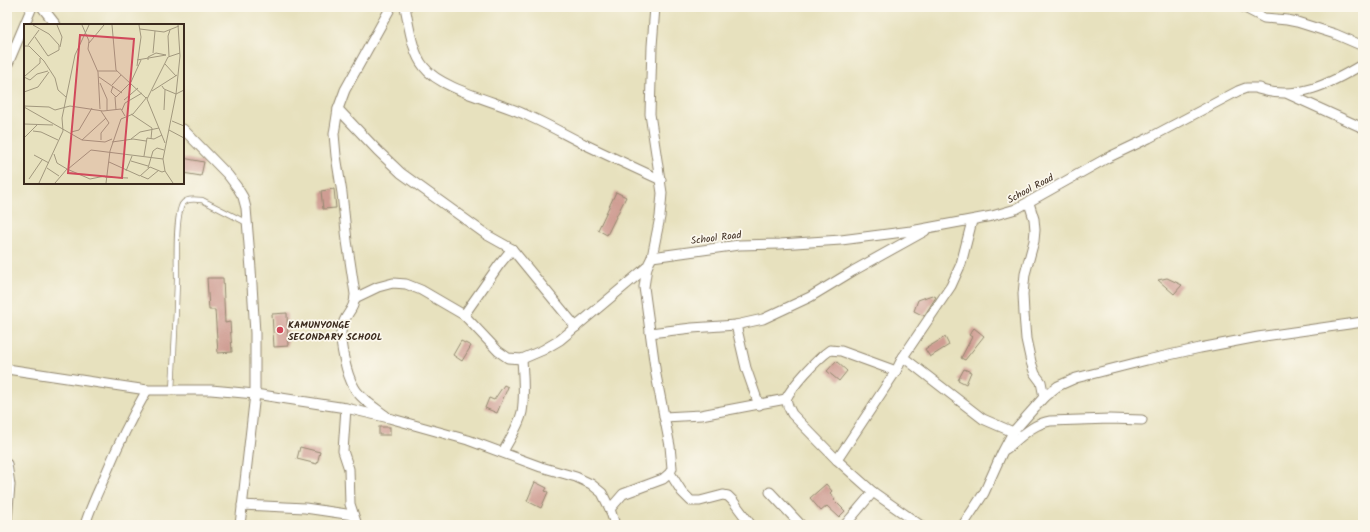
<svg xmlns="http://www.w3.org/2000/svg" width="1370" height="532" font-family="Kalam,sans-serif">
	<rect width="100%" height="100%" fill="#fbf7ec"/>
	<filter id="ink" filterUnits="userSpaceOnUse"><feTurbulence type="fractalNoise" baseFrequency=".025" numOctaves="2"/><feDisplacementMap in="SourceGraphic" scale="8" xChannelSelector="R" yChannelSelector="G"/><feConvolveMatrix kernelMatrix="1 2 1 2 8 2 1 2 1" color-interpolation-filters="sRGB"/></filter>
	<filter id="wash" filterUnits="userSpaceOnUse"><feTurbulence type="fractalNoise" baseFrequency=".012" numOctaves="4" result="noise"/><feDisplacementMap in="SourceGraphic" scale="16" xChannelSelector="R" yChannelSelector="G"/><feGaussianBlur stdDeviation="0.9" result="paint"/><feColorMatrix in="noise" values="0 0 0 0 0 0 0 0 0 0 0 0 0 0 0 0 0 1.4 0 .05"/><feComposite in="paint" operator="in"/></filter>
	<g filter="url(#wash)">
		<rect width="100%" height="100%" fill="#e7e1be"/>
		<g id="blocks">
			<g fill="#cf9d93">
				<path d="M183 158 204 162 201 176 183 173Z"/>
				<path d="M334 189 336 208 323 209 321 191Z"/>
				<path d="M616 192 626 197 607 235 598 230Z"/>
				<path d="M207 278H223L225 323 230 322 232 352 218 353 215 310H209Z"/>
				<path d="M1167 278 1182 285 1174 294 1158 280Z"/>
				<path d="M932 295 936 297 924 316 914 311 918 300Z"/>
				<path d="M287 313 288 346 274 347 272 314Z"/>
				<path d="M974 328 984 336 965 360 961 358 972 337 969 335Z"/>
				<path d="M945 337 949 345 930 357 925 349Z"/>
				<path d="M461 341 471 346 462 361 453 355Z"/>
				<path d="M836 361 847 371 839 381 827 371Z"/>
				<path d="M964 369 971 372 966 384 958 380Z"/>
				<path d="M504 385 508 387 497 413 485 408 489 398 494 400Z"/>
				<rect x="379" y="427" width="11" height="8"/>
				<path d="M300 447 320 452 317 464 297 459Z"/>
				<path d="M535 482 547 488 545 491 548 492 541 508 527 501Z"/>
				<path d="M826 484 832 491 830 493 835 499 834 500 845 511 839 517 827 506 821 511 810 498Z"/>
			</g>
		</g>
	</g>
	<g filter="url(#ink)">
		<use href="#blocks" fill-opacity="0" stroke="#91866e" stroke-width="1"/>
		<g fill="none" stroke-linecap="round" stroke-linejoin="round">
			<g stroke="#91866e" stroke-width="6">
				<path id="lane" d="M172 390C174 353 176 317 177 280 177 262 175 224 181 207 184 198 194 199 202 200L247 223"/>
			</g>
			<g stroke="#91866e" stroke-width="11">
				<g id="street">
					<path d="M42 7 56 25"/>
					<path d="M405 7C409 25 412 53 424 67 440 89 498 102 524 114 545 123 564 134 584 144 609 156 635 168 661 180"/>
					<path d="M1243 7 1264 18 1287 20 1297 22 1335 34 1363 46"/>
					<path d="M7 66 32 7"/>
					<path d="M1288 94 1363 128"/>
					<path d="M338 109 377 150 401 173 487 235 512 249 576 327"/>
					<path d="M183 129 228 175 237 187 243 197 246 208 251 269 255 333V394L240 525"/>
					<path d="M1029 203 1034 219 1035 230 1034 241 1025 274 1023 294 1024 314 1026 339 1031 362 1035 374 1041 382 1044 397"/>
					<path d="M652 257 739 245 780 244 841 240 911 231 992 216 1016 209 1107 158 1149 138 1238 91 1246 88H1260L1258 89C1297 101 1330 84 1363 64"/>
					<path d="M355 298 378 287 393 283 406 284 421 290 464 315 498 351 508 358 522 359 543 350 560 340 647 267"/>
					<path d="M464 315 499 265 512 249"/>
					<path d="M736 325 746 368 759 405"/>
					<path d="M650 333 692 328 736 325 763 319 810 297 853 271 925 231"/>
					<path d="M903 357 983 419 1013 432"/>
					<path d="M7 369 147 390H211L255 394 346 408 389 418 468 440 541 467 576 477 591 484 602 493 610 509 615 525"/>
					<path d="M896 371 841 351 830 350C817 359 792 386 786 399L788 406 792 414 837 460 873 492 920 525"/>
					<path d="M346 408 343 451 349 469 350 504 357 525"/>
					<path d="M386 416C376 408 360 399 354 387 347 376 338 340 342 327 345 313 355 311 355 294L347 241 342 193 336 156 334 134 338 109 345 90 391 7"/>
					<path d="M664 417 701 415 786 399"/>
					<path d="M1006 449C1020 438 1032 424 1050 421L1110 419 1142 420"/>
					<path d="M503 452C509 440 519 426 522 412 525 395 523 376 522 359"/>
					<path d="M837 460 896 371 903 357 951 286 961 264 972 221"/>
					<path d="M7 464 10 485 7 520"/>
					<path d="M670 473 682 492 691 501H700L723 495 728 496 733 501 751 525"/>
					<path d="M770 492 801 525"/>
					<path d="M242 505 305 508 353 515"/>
					<path d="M610 509 623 494 663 479 670 473 672 468 670 446 656 375 644 287 647 267 652 257 660 217 662 193 650 114 652 46 655 7"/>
					<path d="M85 525C90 508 98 492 105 476 117 447 131 418 147 390"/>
					<path d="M845 525 873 492"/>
					<path d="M963 525 984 493 1002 453 1013 432 1044 397 1058 386 1076 378 1147 360 1200 348 1258 337 1363 322"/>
				</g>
			</g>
			<use href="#lane" stroke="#fff" stroke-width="4.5"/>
			<use href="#street" stroke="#fff" stroke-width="9"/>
		</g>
	</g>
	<circle fill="#d1495b" stroke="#fbf7ec" stroke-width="1.5" cx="280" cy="330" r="4"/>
	<g text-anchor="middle" stroke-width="3.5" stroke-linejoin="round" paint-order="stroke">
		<g font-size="10" fill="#3b2a1e" stroke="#fbf7ec">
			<text transform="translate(1030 188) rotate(-28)" y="4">School Road</text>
			<text transform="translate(716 237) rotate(-7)" y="4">School Road</text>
		</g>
		<g font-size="10" font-weight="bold" fill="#3b2a1e" stroke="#fbf7ec" text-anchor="start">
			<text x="288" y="328">KAMUNYONGE<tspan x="288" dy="12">SECONDARY SCHOOL</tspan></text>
		</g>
	</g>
	<g transform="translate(24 24)">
		<rect width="160" height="160" fill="#e7e1be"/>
		<path fill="none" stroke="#a2987e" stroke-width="1" d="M9 1 25 10 35 21V26L24 32 11 13M33 1 38 13 36 23M58 1 65 17 64 25 74 48 76 85M88 1 92 46 122 74M116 5 140 8 155 2M65 19 80 1M4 21 15 6M0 22H5L20 37 31 54 34 66 42 73M129 29 131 7M145 32 144 12 146 6M113 36 142 31M124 36V33L132 29 142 31M141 40 152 52M113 42 117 13 115 1M74 47H93M1 52 16 39V34M0 53 6 56 13 50 24 47M75 53 98 69M107 58 117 36M76 59 83 75V86M88 61 97 51M89 62 87 68 92 73 107 58M138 62 140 65 152 70 160 66M128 67 153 51M0 68 14 63 25 48M91 73 92 86M100 76 114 64M0 82 25 83 31 86 46 82 79 87 97 85 101 92M0 83 58 116 81 118 88 115M98 86 101 79 118 69M140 86 141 66M77 87 85 99 77 109V116M107 90 128 104 127 115M148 97 160 102M0 100 29 101M145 106 160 114M9 107 17 108 34 116M47 108 55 106 68 84M0 114 13 101M107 115 116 108 135 104M58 116 82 94M88 118 109 115 122 117M141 119 123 75 144 33 156 29M30 130 33 139 43 145M10 131 25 139M120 132 123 114 130 115 138 111M107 137 124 142M85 138 116 152 126 143 138 148 141 147M23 144 35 152M124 144 129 127 133 124 140 126M44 145 67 126 139 135M102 147 108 132M117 152 124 155 135 146M81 153 104 154M5 155 18 136M15 159 39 107 38 94 51 31 65 1M31 159 43 145 66 155 81 152M82 159 86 127 97 95 109 90 123 73M149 159 141 147 139 135 152 70 156 32 154 1"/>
		<path fill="#d1495b" fill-opacity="0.15" stroke="#d1495b" stroke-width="2" d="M56 11 110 15 98 154 44 149Z"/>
		<rect width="160" height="160" fill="none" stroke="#3b2a1e" stroke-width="2"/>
	</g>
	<rect width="1370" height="532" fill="none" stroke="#fbf7ec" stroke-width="24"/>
</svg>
